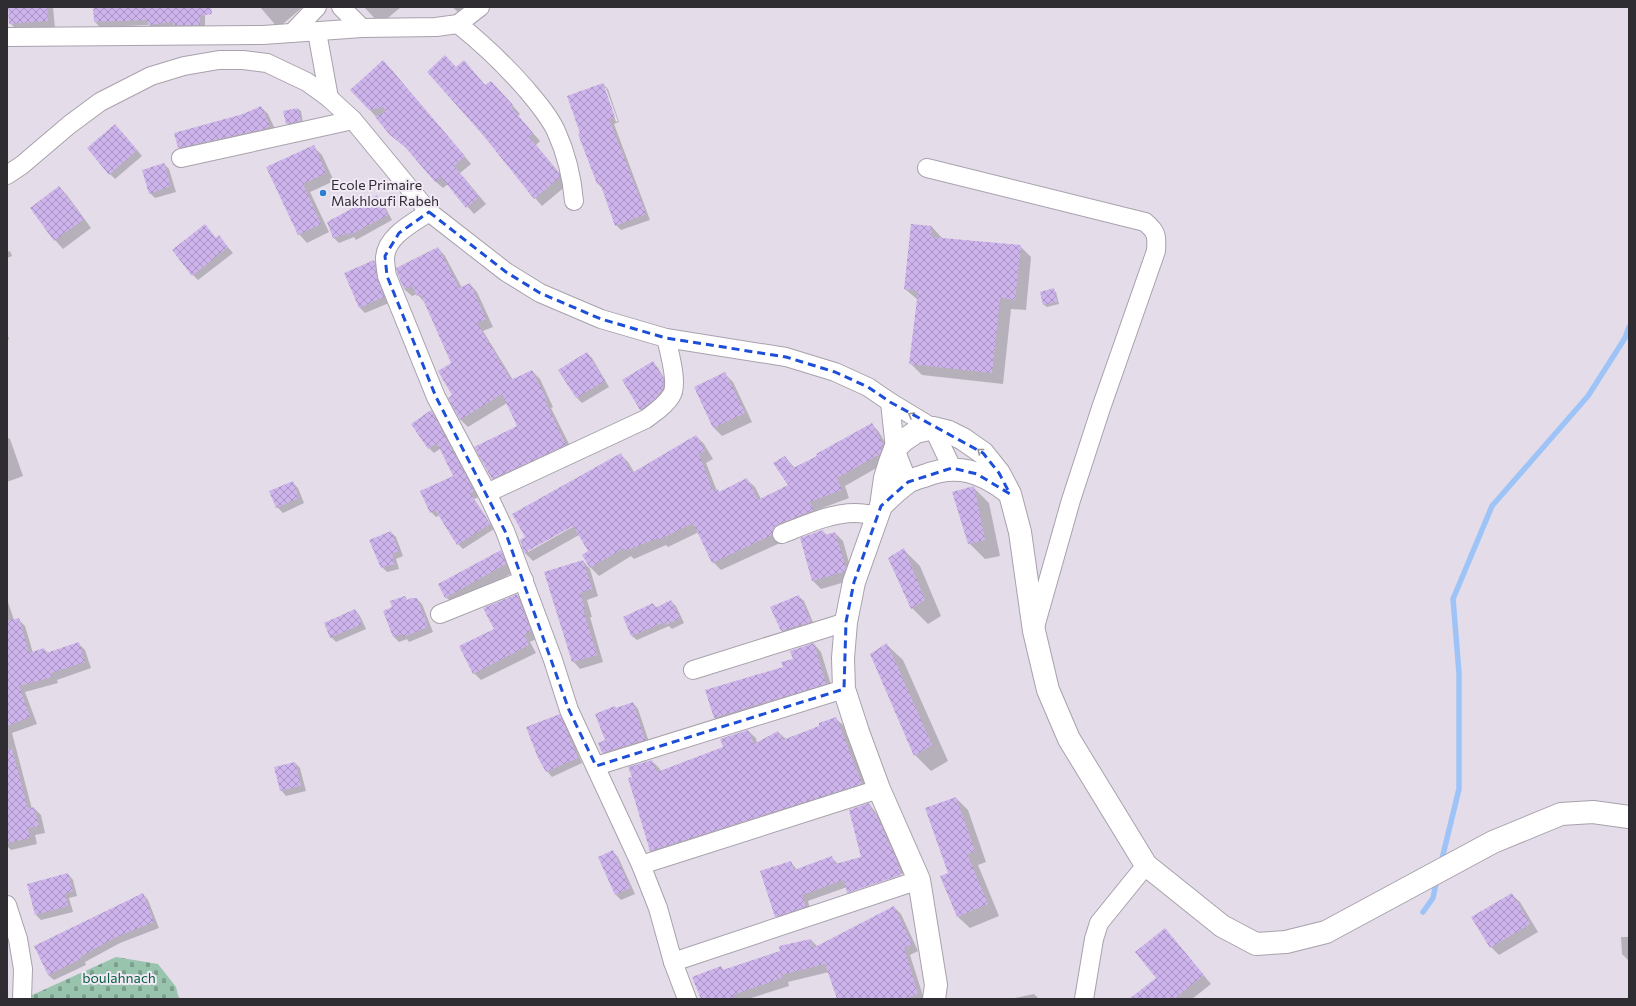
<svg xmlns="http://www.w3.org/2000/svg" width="1636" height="1006" font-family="Commissioner,sans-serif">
	<defs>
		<pattern id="cemetery-stones" width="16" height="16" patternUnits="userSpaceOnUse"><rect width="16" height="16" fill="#98c3ac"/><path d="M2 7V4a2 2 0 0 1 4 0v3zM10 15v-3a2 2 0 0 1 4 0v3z" fill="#7c9f8d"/></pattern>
		<pattern id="building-cross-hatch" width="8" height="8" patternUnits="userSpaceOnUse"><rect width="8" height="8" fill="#ceb4ec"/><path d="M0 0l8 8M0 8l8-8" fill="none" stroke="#a893c0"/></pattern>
	</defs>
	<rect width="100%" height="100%" fill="#e4dde9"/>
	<path fill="url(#cemetery-stones)" d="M116 957 158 964 176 987 179 999H29L30 996Z"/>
	<g fill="#0003" fill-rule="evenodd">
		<path d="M9 7H53L55 28 17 30 10 23Z"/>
		<path d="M94 7H205V30H154L149 25 100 27 95 22Z"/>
		<path d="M260 7H303L278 28Z"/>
		<path d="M364 7H401L383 22H378Z"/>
		<path d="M452 7H463L458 12Z"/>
		<path d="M390 68 471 164 460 173 486 204 474 214 448 184 443 188 436 182 409 150 399 142 369 109Z"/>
		<path d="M456 68 486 86 498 89 520 114 518 116 540 141 536 145 566 181 567 185 542 206 535 198Z"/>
		<path d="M603 84 608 89 619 122 614 124 650 220 621 230 616 225 602 188 598 184 579 135ZM604 88H606L618 121 616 122Z"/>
		<path d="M261 107 268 114 277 133 186 155 179 148Z"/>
		<path d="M298 109 301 111 303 123 289 126 287 124Z"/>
		<path d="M121 131 142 156 115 179 110 174Z"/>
		<path d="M313 146 322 155 334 181 310 192 329 232 307 243 299 234 268 168Z"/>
		<path d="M164 164 169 169 176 192 155 198 150 193Z"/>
		<path d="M59 187 67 195 91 228 63 249 55 240Z"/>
		<path d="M377 197 382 201 392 220 356 240 354 237 339 243 334 238 328 223Z"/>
		<path d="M205 226 217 239 219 237 233 253 198 280 193 275Z"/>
		<path d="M932 227 943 239 1020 246 1031 257 1026 310 1011 309 1003 384 922 375 911 364 918 300 905 289Z"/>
		<path d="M438 248 445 256 462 288 470 284 477 292 493 327 483 331 513 380 532 371 540 379 553 407 551 408 573 452 500 486 492 479 518 426 507 403 468 427 461 420 450 398 454 395 453 363 426 304 417 294 412 296 404 289Z"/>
		<path d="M10 251 12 256 7 258V252Z"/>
		<path d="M374 261 379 267 389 303 365 313 359 307Z"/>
		<path d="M1053 290 1056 292 1059 304 1047 307 1044 305 1041 293Z"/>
		<path d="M7 335 9 338 7 343Z"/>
		<path d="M587 353 592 358 609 387 582 403 577 398 560 370Z"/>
		<path d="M653 362 658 368 668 384V394L646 415 641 409 623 380Z"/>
		<path d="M725 374 733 382 752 422 722 436 714 428 695 388Z"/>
		<path d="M431 411 436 416 479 497 474 499 494 529 463 549 458 544 440 515 436 517 431 512 454 477 441 448 434 453 429 448Z"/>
		<path d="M872 424 879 432 891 453 887 462 845 486 849 498 817 510 821 518 781 536 780 543 721 570 713 562 699 532 668 547 666 545 634 559 631 556 599 576 591 568 584 555 590 552 579 535 533 561 525 553 521 541 526 538 621 455 628 462 634 472 696 436 704 444 713 459 706 463 717 491 720 492 747 480 755 487 761 499 789 486 785 457 795 468 818 457ZM577 523 578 524 528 552V550Z"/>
		<path d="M7 437 10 439 23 476 7 482Z"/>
		<path d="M292 482 298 488 304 503 283 513 277 507Z"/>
		<path d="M973 487 989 503 1000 556 985 559 969 543Z"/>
		<path d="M822 531 827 535 835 533 843 541 853 577 852 580 821 589 813 581Z"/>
		<path d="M391 532 396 537 403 556 396 559 399 569 387 572 382 567Z"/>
		<path d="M904 550 920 566 941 616 928 624 912 608Z"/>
		<path d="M501 551 509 559 514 572 454 605 446 597Z"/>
		<path d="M583 561 590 569 598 596 587 600 592 617H590L603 662 580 669 573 661Z"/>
		<path d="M517 595 524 602 538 638 530 642 536 653 481 680 474 673 495 629Z"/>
		<path d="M798 596 804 601 815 627 787 636 782 631 772 607Z"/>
		<path d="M404 597 408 601 417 599 422 604 433 632 409 642 407 639 399 642 394 637 384 611 394 607Z"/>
		<path d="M7 599 14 620 18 619 25 626 33 653 44 649 48 653 78 643 85 650 91 668 57 680 58 683 25 692 37 724 12 733 32 809 34 808 41 815 45 833 35 835 37 844 11 850 7 846Z"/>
		<path d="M671 601 676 606 684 623 672 629 669 626 637 640 632 636 624 617 653 604 657 608Z"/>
		<path d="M355 610 360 616 366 629 336 642 331 637Z"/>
		<path d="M814 644 821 652 833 691 722 725 715 718 707 691 784 668Z"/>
		<path d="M887 645 903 660 948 761 931 771 915 755 871 654Z"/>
		<path d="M633 703 638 709 650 745 608 758 603 753 617 709Z"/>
		<path d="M559 716 565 721 582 763 552 777 547 771Z"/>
		<path d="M835 718 843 725 868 791 658 858 650 851 633 778 652 761 659 768 661 772 724 748 748 731 756 738 757 743 778 732 786 739 821 726Z"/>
		<path d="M295 763 300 768 306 791 286 796 281 790Z"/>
		<path d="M956 798 968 810 986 862 978 865 999 916 970 928 958 917 941 877 950 873Z"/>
		<path d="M869 804 882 820 904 873 851 891V893L905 875 907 881 854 899 848 892 847 887 808 901 811 913 782 923 776 916 791 862 797 870 831 857 838 864 862 857Z"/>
		<path d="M613 852 618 857 635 894 621 900 616 895 599 858Z"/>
		<path d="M68 874 73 880 77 896 69 898 73 912 41 920 36 915Z"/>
		<path d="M143 894 148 900 159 928 120 943 85 962 86 965 54 980 48 975Z"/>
		<path d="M1511 894 1520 902 1538 932 1499 955 1491 947Z"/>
		<path d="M894 907 901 914 918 951 910 955 924 999H838L829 972 788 982 789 986 748 999H702L721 967 724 970 782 951 811 940 818 947Z"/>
		<path d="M1165 929 1211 984 1192 999H1131L1157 978Z"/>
		<path d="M1621 937H1629V961L1622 954Z"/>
		<path d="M1034 994 1039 999H1010Z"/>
	</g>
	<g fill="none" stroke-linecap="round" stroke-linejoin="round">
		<g stroke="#9ec4f7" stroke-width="5.5">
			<path d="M1441 863 1459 789V673L1453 599 1492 506 1588 396 1625 338 1629 327"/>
			<path d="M1423 912 1433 898 1437 879"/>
		</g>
	</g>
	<g fill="url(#building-cross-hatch)">
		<path d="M8 7H47L48 21 9 24Z"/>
		<path d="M93 7H211L212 14 200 16V25H173V22L148 25 147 20 94 22Z"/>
		<path d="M445 55 456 67 464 60 485 85 491 81 513 105 511 107 533 133 529 137 559 173 560 177 534 199 483 135 427 72Z"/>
		<path d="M383 60 465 156 454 166 479 197 466 208 441 177 435 182 405 147 390 135 375 117 385 112 384 107 369 110 350 90Z"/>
		<path d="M603 83 615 117 609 119 646 214 615 226 600 183 597 184 578 134 580 133 567 96Z"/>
		<path d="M261 106 270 126 264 129 178 148 174 133 243 114Z"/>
		<path d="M298 108 301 121 286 124 283 111Z"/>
		<path d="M115 124 137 150 109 175 87 148Z"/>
		<path d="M314 145 326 173 303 184 321 224 298 235 266 167Z"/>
		<path d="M164 163 171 186 149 194 142 170Z"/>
		<path d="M59 186 84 219 54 241 30 208Z"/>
		<path d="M377 195 388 215 350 235 349 233 333 238 327 222Z"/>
		<path d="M205 224 216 238 219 235 228 247 192 276 172 250Z"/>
		<path d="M911 224 932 226 931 237 1021 245 1015 300 1000 298 992 373 909 364 918 291 904 289Z"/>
		<path d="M438 247 459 288 470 283 486 319 477 323 511 380 532 370 547 400 545 401 566 445 492 479 474 447 517 426 502 394 460 420 448 398 452 395 438 371 451 363 421 295 417 296 412 286 404 289 397 273 396 268Z"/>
		<path d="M374 260 377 278 384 297 359 308 344 273Z"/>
		<path d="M1054 288 1057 302 1043 305 1040 292Z"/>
		<path d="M587 352 605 381 576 398 558 370Z"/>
		<path d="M653 361 663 378V388L656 398 640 410 622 380Z"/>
		<path d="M725 372 745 413 713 428 694 387Z"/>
		<path d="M431 410 474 491 470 493 490 524 457 545 435 510 430 513 420 491 453 476 437 443 428 449 411 424Z"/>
		<path d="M872 423 883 444 880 454 837 478 842 490 809 502 814 510 778 524 774 528 772 535 712 563 693 523 659 540 658 538 625 551 624 548 590 568 582 555 588 551 573 526 524 553 520 540 525 537 512 514 621 453 632 473 696 435 705 450 699 455 713 491 718 489 719 492 747 478 758 500 788 485 773 463 785 456 793 468 817 456 816 454Z"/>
		<path d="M293 481 299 498 276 508 269 491Z"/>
		<path d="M974 486 985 540 968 544 952 492Z"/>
		<path d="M823 530 825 535 835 532 846 568 844 572 812 581 800 538Z"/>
		<path d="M391 531 399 551 392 554 395 564 381 568 369 540Z"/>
		<path d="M904 548 925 600 911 609 888 558Z"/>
		<path d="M501 550 506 564 445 598 438 584Z"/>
		<path d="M583 560 592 589 580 593 585 609 583 610 597 655 572 662 544 572Z"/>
		<path d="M517 594 531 631 524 635 529 645 473 674 459 646 494 629 483 608Z"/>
		<path d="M799 595 811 622 781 631 770 607Z"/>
		<path d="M405 596 407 600 411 598H417L428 627 403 637 402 634 393 637 383 611 392 607 390 601Z"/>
		<path d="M671 600 680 618 666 625 665 622 631 636 623 617 653 603 655 608Z"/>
		<path d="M355 609 362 624 330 638 324 623Z"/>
		<path d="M19 618 29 653 44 648 46 653 79 642 85 662 51 673 52 677 19 686 30 717 7 726V621Z"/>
		<path d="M814 643 826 684 714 718 705 690 783 667 781 662 793 659 790 651Z"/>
		<path d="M887 643 932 745 914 756 870 654Z"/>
		<path d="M633 702 645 740 602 753 598 743 605 740 595 714 615 706 616 708Z"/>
		<path d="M560 714 578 758 546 772 538 758 526 727Z"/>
		<path d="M836 717 862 784 650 851 628 778 632 777 628 767 652 760 657 772 723 747 720 739 748 730 754 744 778 731 783 740 819 726V723Z"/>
		<path d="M12 749 28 809 34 807 39 826 28 828 30 838 7 843V750Z"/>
		<path d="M295 762 301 786 280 791 274 767Z"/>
		<path d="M956 797 975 851 967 854 988 904 957 917 940 876 948 873 925 808Z"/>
		<path d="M869 803 873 813 875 812 897 861 901 875 847 893 844 880 802 895 806 907 775 917 760 871 791 861 794 870 832 856 835 864 861 857 849 810Z"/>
		<path d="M613 850 630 888 615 895 598 857Z"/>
		<path d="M68 873 73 891 65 893 68 906 35 915 27 884Z"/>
		<path d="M143 893 154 922 114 938 80 957 81 959 48 975 34 946Z"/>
		<path d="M1512 893 1530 924 1490 948 1471 917Z"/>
		<path d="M894 906 912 944 904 948 918 994 904 999H837L825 964 781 975 782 978 733 995 735 999H701L692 977 721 966 723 970 780 951 779 946 811 939 813 948Z"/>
		<path d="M1165 928 1204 975 1174 999H1129L1156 978 1135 952Z"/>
	</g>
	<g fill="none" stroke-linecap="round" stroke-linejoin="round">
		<g stroke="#a8a1ac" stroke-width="20">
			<g id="street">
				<path d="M341 7 362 28"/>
				<path d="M458 24C483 44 505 65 526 89 537 102 549 116 556 131 566 153 572 177 574 201"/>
				<path d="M317 32 329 98"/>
				<path d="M292 33 317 7"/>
				<path d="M7 37 263 35 362 28 436 27 458 24 480 7"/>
				<path d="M181 158 353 120"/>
				<path d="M927 168 1145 222C1157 232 1157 236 1156 251L1101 408 1071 500 1035 627"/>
				<path d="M7 175 22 165 69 125 100 102 151 76 184 66 219 60H243L267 63 307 82 329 98 353 120 429 212 506 272 540 293 601 319 666 338 786 357 835 372 868 387 890 402 933 428 952 468"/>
				<path d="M429 212C413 223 386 236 385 258 385 264 386 270 387 276L436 397 487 493 505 531 553 660 569 710 641 865 658 908 673 962 687 999"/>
				<path d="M890 402 895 449 908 482"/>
				<path d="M487 493 646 419C655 412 665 406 671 396 679 385 669 351 666 338"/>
				<path d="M782 534C805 525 830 513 855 513 862 513 870 515 877 515"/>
				<path d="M440 614 524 580"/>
				<path d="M693 670 846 622"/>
				<path d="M596 766 844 689"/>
				<path d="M641 865 879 789"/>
				<path d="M7 905 18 939 23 969 22 999"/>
				<path d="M673 962 919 880"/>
				<path d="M1084 999 1094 939 1099 923 1146 865"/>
			</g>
		</g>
		<g stroke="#a8a1ac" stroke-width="24">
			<g id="secondary">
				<path d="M881 506C889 498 897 490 907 483 912 479 918 478 924 476 957 463 981 471 1008 492"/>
				<path d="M934 999 936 985 919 880 879 789 858 732 844 689 843 658 846 622 854 582 881 506 885 478 890 462 895 449 904 440 916 432 933 428 949 432 963 439 983 453 999 473 1010 494 1020 532 1034 631 1048 690 1069 739 1146 865 1222 926 1256 944 1286 942 1326 932 1493 842 1561 814 1593 812 1629 817"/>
			</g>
		</g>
		<use href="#street" stroke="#fff" stroke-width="18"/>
		<use href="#secondary" stroke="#fff" stroke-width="22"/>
	</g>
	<defs><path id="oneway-chevron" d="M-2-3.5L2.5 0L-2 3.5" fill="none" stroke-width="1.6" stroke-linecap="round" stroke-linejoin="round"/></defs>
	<g stroke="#989698">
		<use href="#oneway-chevron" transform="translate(911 415) rotate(-150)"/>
		<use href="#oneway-chevron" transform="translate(980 451) rotate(-142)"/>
	</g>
	<path fill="none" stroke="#1d4ed8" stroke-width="3" stroke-dasharray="8 5" stroke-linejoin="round" d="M429 212 506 272 540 293 601 319 666 338 786 357 835 372 868 387 890 402 983 453 999 473 1010 494 977 474 952 468 908 482 881 506 854 582 846 622 844 689 596 766 569 710 505 531 436 397 387 276 385 256 399 233Z"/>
	<circle fill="#2d80cf" stroke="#f1eaf6" stroke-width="1.5" cx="323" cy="193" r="4"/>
	<g text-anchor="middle" stroke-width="4" stroke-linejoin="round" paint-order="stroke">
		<g font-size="14" fill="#302d32" stroke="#f1eaf6" text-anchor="start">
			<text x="331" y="190">Ecole Primaire<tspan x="331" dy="16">Makhloufi Rabeh</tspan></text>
		</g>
		<g font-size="14" fill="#085e3f" stroke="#f1eaf6">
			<text x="119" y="983">boulahnach</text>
		</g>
	</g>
	<rect width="1636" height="1006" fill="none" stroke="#302d32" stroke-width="16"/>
</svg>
